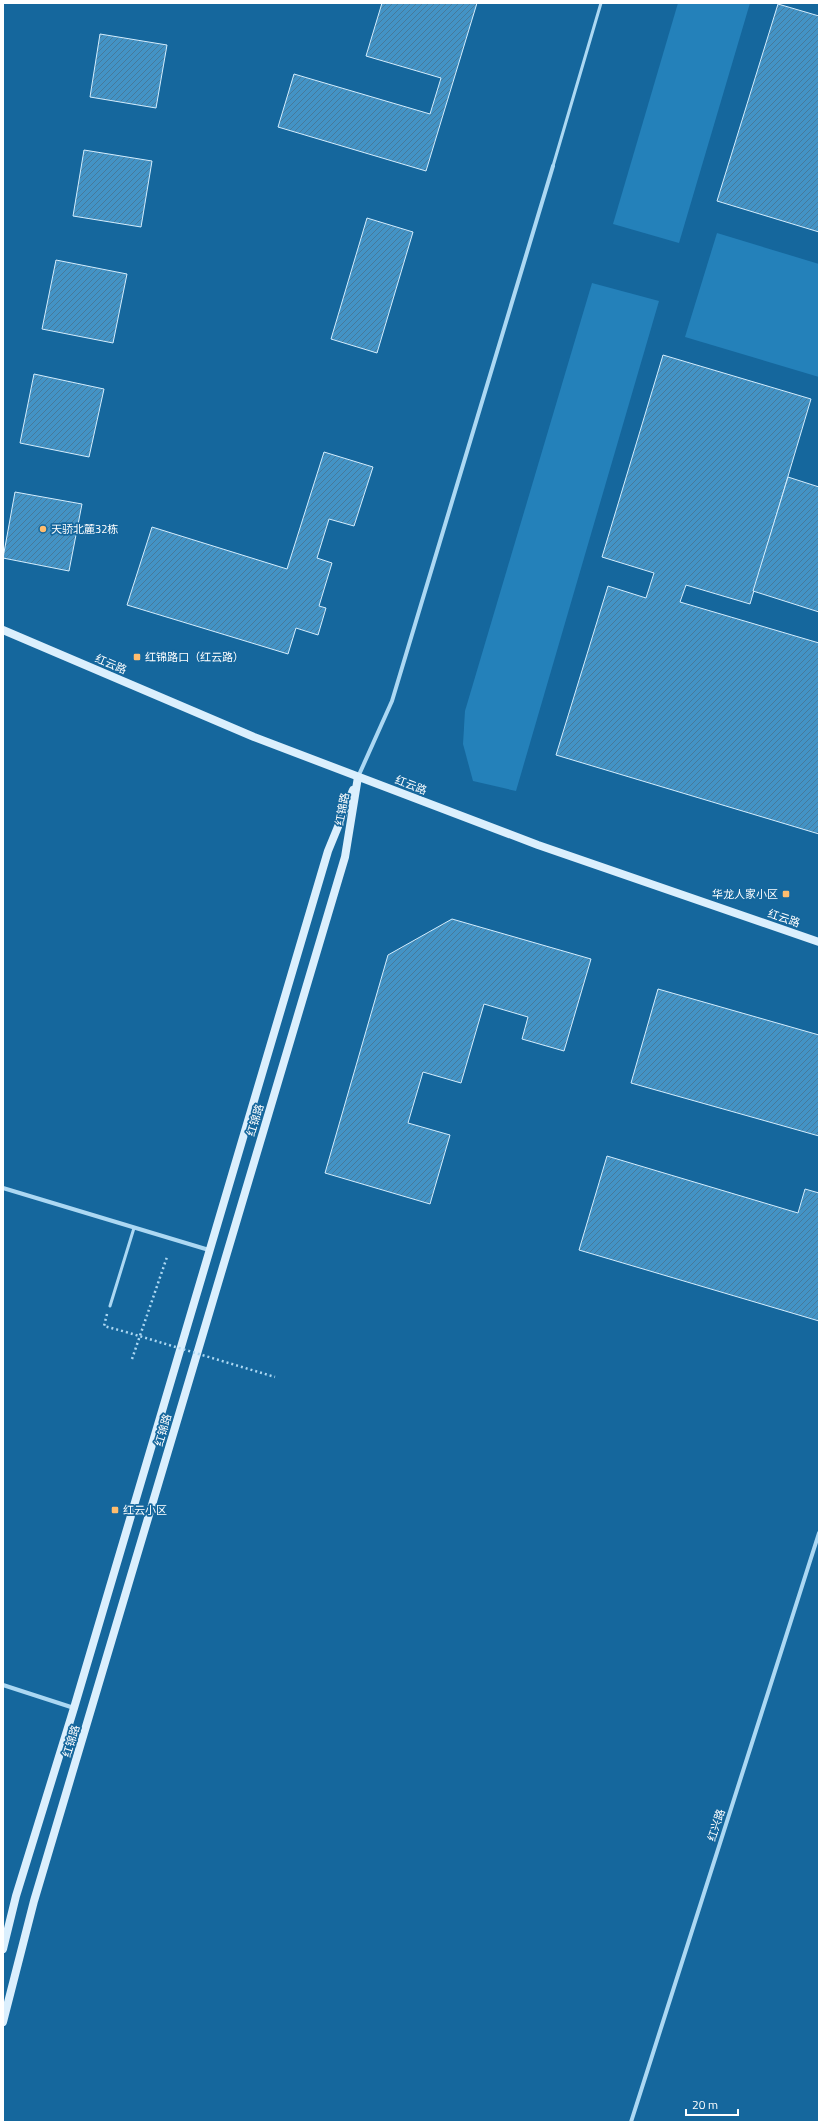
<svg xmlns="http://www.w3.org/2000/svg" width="822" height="2125" font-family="'Titillium Web','Noto Sans SC',sans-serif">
	<defs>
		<pattern id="building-hatch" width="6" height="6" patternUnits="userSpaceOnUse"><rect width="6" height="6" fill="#4393c5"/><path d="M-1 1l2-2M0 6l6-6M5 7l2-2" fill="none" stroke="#467a9b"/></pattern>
	</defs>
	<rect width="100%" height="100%" fill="#15679d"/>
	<g fill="#2481ba">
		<path d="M678 3H750L679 243 613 224Z"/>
		<path d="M717 233 819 264V377L685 337Z"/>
		<path d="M592 283 659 301 516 791 473 781 463 744 465 711Z"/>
	</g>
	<g fill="url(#building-hatch)" stroke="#d4edfd">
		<path d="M382 3H477L426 171 278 127 294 74 430 114 441 78 366 56Z"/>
		<path d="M778 4 819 16V232L717 201Z"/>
		<path d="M100 34 167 45 156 108 90 97Z"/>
		<path d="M84 150 152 161 141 227 73 216Z"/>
		<path d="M367 218 413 232 377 353 331 339Z"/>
		<path d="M56 260 127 274 113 343 42 329Z"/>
		<path d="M663 355 811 399 750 604 686 585 680 602 819 643V834L556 755 608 586 646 598 654 573 602 557Z"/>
		<path d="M34 374 104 389 89 457 20 443Z"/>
		<path d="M324 452 373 467 354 526 329 519 317 558 332 563 319 606 326 608 318 635 296 628 288 654 127 605 152 527 287 569Z"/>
		<path d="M788 477 819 487V612L753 591Z"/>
		<path d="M15 492 82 504 69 571 3 558Z"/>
		<path d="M452 919 591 959 564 1051 522 1039 528 1017 484 1004 461 1083 423 1072 408 1123 450 1135 430 1204 325 1173 388 955Z"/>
		<path d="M658 989 819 1035V1136L631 1083Z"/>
		<path d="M607 1156 798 1213 805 1189 819 1193V1321L579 1250Z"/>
	</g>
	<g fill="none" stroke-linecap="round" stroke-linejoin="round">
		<g stroke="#acd8f3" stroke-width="2.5" stroke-dasharray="2 3" stroke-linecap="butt">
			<path d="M107 1314 104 1326 126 1332"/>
			<path d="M132 1359 167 1257"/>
		</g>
		<g stroke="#acd8f3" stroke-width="3">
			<path d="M553 166 601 3"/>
			<path d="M110 1306 134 1228"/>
		</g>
		<g stroke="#acd8f3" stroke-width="4">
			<path d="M358 777 392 701 553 166"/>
			<path d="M3 1188 209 1250"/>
			<path d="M3 1685 74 1708"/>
			<path d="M631 2122 819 1533"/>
		</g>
		<g stroke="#dbeffd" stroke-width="8">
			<path d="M3 630 254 737 538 845 819 942"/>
			<path d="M3 1949 16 1896 74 1708 328 851 353 790"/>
			<path d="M3 2022 34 1901 345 857 358 777"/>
		</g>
		<path stroke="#acd8f3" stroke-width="2.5" stroke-dasharray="2 3" stroke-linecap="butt" d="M126 1332 275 1377"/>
	</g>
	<g fill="#ffbd6e" stroke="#15679d" stroke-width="1.5">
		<circle cx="43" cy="529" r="4"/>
		<rect x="133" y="653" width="8" height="8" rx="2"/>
		<rect x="782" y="890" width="8" height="8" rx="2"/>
		<rect x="111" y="1506" width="8" height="8" rx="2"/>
	</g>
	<g text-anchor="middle" stroke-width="3.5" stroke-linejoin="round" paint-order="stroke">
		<g font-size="11" fill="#fff" stroke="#15679d" text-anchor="start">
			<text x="51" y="533">天骄北麓32栋</text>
			<text x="145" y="661">红锦路口（红云路）</text>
			<text x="778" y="898" text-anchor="end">华龙人家小区</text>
			<text x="123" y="1514">红云小区</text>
		</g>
		<g font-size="11" fill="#fff" stroke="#15679d">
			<text transform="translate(111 664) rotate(23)" y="4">红云路</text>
			<text transform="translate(411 785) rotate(21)" y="4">红云路</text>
			<text transform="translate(342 809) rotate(-80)" y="4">红锦路</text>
			<text transform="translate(784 918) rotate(19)" y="4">红云路</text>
			<text transform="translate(255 1120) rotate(-73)" y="4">红锦路</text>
			<text transform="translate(163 1430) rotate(-74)" y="4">红锦路</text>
			<text transform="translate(71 1741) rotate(-73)" y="4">红锦路</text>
			<text transform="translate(716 1825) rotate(-72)" y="4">红兴路</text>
		</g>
	</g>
	<rect width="822" height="2125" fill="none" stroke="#ffffff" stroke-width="8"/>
	<path d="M686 2109v6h52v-6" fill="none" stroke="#ffffff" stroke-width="2"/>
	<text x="692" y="2109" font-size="12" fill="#ffffff" stroke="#15679d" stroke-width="3" paint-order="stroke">20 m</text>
</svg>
